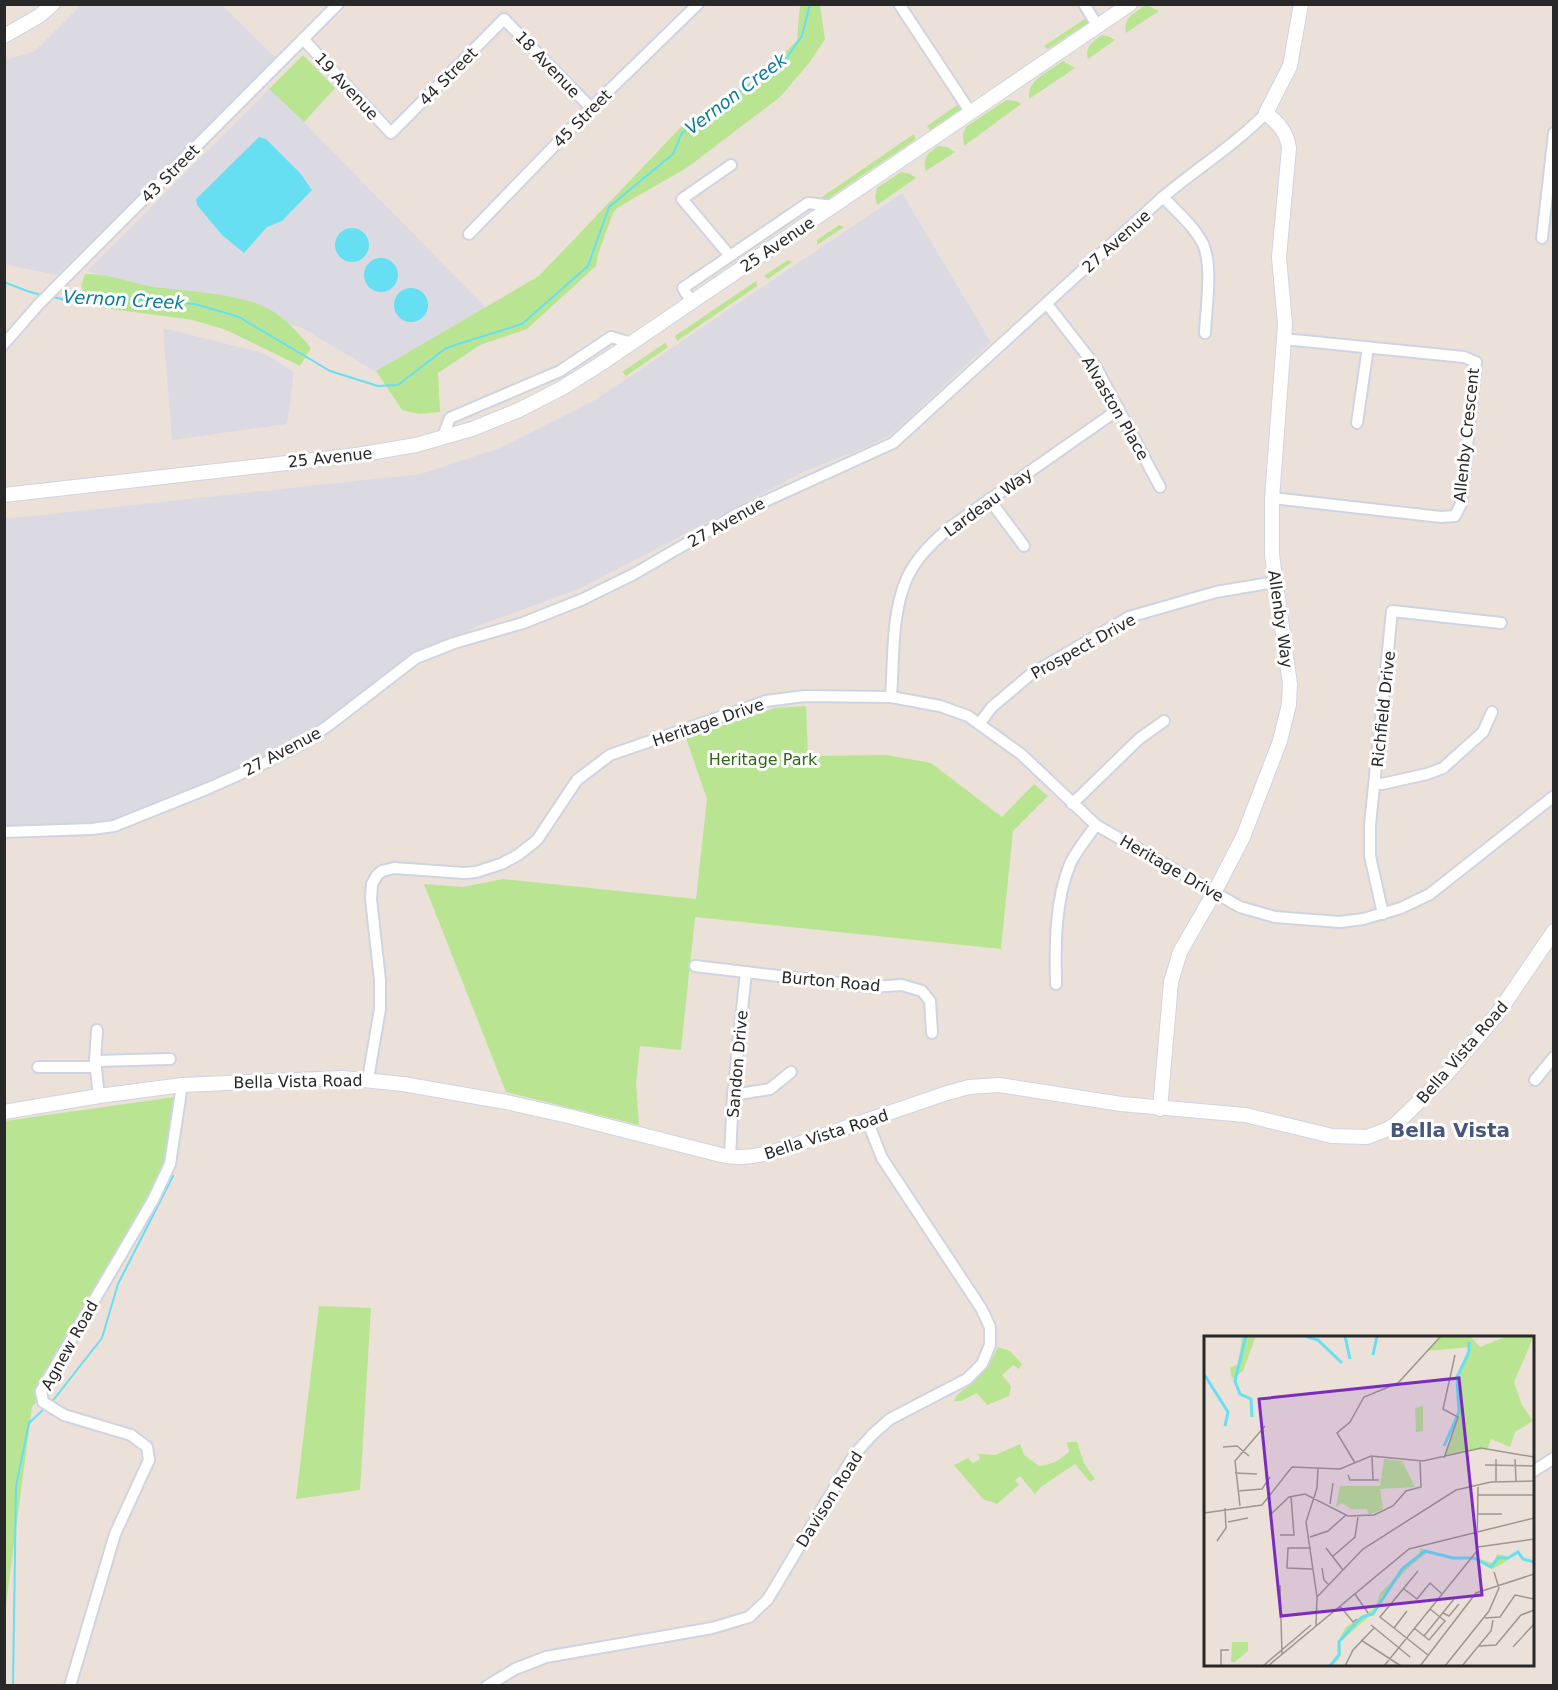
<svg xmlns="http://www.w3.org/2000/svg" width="1558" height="1690" font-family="'DejaVu Sans',sans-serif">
	<rect width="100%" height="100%" fill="#ebe1d9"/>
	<g fill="#dbdae3">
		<path d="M82 4 222 5 278 60 57 275 7 265 5 262 4 60 34 52Z"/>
		<path d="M269 89 304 122 485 307 376 372 304 329 219 301 147 287 87 271Z"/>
		<path d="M902 193 991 342 890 435 866 447 803 472 581 588 481 625 408 659 325 725 265 761 112 823 59 826H5L4 519 421 474 500 448 595 400Z"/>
		<path d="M163 328 263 353 294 372 287 424 172 440Z"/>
	</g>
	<g fill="#b9e592">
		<path d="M800 5H820L825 39 809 63 780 97 688 167 617 208 613 213 598 254 596 266 527 329 480 345 438 373 440 412 419 414 402 410 376 371 539 276 682 126 765 73 797 40Z"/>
		<path d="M1146 5 1159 11 1126 33C1123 18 1134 13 1146 5Z"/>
		<path d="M1086 18 1089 22 1048 49 1044 46Z"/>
		<path d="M1102 35 1110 37 1115 40 1088 59C1085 46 1092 42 1102 35Z"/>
		<path d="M303 55 335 88 304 122 269 89Z"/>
		<path d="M1063 61 1075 68 1029 99C1027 79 1050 71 1063 61Z"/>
		<path d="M1006 100 1016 101 1021 104 964 146 963 134 966 127Z"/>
		<path d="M959 104 961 109 930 130 927 126Z"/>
		<path d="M914 134 916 139 826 200 822 199V197Z"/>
		<path d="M938 146 947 147 955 152 926 171C922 159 928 153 938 146Z"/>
		<path d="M901 172 910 174 916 178 877 205 875 197 877 188Z"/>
		<path d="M839 225 844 227 817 245V240Z"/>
		<path d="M788 260 792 262 768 279 764 276Z"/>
		<path d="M85 274C110 274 125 281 148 286 184 292 235 292 267 308 285 317 298 333 311 348L300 366 226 330 193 320 89 306 81 285Z"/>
		<path d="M756 281 757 286 677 341 675 336Z"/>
		<path d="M665 343 668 347 626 376 622 372Z"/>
		<path d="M806 706 808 756 887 755 931 763 1002 817 1034 784 1048 796 1013 831 1001 949 695 917 681 1050 640 1046 636 1084 639 1125 506 1092 424 884 463 887 503 879 696 899 707 799 686 738 775 708Z"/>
		<path d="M181 1096 167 1163 40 1391V1397L32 1407 5 1612V1121Z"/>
		<path d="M319 1306 371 1308 360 1490 296 1499Z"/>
		<path d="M998 1347 1010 1351 1022 1364 1019 1369 1013 1365 1002 1375 1011 1386 1009 1396 987 1405 977 1393 961 1401H954C959 1391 963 1391 971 1384 983 1375 992 1360 998 1347Z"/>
		<path d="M1067 1442H1077L1084 1463 1095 1479 1090 1482 1075 1464 1041 1487 1035 1494 1020 1476 1015 1480 1019 1485 997 1504 983 1499 954 1465 968 1458 973 1463 980 1459 978 1454 995 1455 1020 1444 1024 1455 1039 1466C1051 1465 1060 1460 1069 1452Z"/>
	</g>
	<g fill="#66dff3">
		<path d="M259 137 266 139 300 173 312 190 282 221 267 227 244 253 222 235 197 205 196 199Z"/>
		<circle cx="352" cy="245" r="17"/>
		<circle cx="381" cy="275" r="17"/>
		<circle cx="411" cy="305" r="17"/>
	</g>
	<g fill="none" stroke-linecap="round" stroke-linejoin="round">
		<g stroke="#66dff3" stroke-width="2">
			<path d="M4 282 27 291 41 295"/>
			<path d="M53 297 70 301H105L139 299 195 304 239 317 330 371 378 386 398 385 446 348 522 324 588 266 609 207 673 154 682 133 786 59 802 36 810 4"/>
			<path d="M51 1403 102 1338 118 1284 173 1176"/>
			<path d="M13 1686 16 1486 29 1423 44 1409"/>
		</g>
		<g stroke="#ced4e2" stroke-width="14">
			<g id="street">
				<path d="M899 4 971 113"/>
				<path d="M1084 4 1098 27"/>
				<path d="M303 39 391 133 504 19 591 108"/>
				<path d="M1163 197C1177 212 1194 226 1203 244 1213 266 1206 308 1205 333"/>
				<path d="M469 234 591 108 698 4"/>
				<path d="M1542 238 1554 133"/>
				<path d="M730 256 682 199 731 165"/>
				<path d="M692 303 683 288 808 203 833 206"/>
				<path d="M1047 304 1096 367 1160 487"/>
				<path d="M4 344 39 304 338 4"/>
				<path d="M1357 423 1368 347"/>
				<path d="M444 433 450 418 560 371 611 337 632 343"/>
				<path d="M1272 498 1441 517 1455 516 1461 504 1476 362 1464 357 1284 339"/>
				<path d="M989 499 1024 546"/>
				<path d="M891 697C894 658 891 614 907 578 916 558 933 542 949 528L1119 409"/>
				<path d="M979 724 992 707 1031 674 1129 617 1216 592 1275 582"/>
				<path d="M1375 783 1382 784 1427 774 1443 768 1483 732 1492 712"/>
				<path d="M1072 804 1139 739 1164 721"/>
				<path d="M4 832 92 829 114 826 209 788 267 762 303 743 329 725 416 658 454 643 523 623 581 600 634 574 737 514 893 443 1163 197C1197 168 1235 145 1266 113"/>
				<path d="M1383 914 1370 856V825L1392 611 1501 623"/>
				<path d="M695 966 872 987 902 985 922 991 930 1001 932 1033"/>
				<path d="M1056 984C1055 945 1055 901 1070 864 1076 851 1088 837 1096 825"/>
				<path d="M97 1030 95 1061 99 1096"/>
				<path d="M95 1061 170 1059"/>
				<path d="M38 1067H96"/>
				<path d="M368 1079 380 1009V980L371 899 372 884 377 875 382 871 394 868 464 873 476 872 501 864 518 855 537 840 577 780 610 755 766 701 804 696 891 697 940 706 968 716 1021 754 1096 825 1240 907 1275 917 1340 922 1363 919 1401 908 1430 894 1554 796"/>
				<path d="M1535 1080 1554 1057"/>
				<path d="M733 1095 770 1089 791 1072"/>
				<path d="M730 1157 733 1095 746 972"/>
				<path d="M1532 1472 1554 1458"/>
				<path d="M70 1686 115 1534 149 1460 147 1447 131 1435 64 1415 43 1402 41 1391 153 1200 170 1164 182 1085"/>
				<path d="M487 1686 515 1669 546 1657 712 1628 749 1617 768 1599 854 1455 872 1435 890 1419 967 1379 982 1364 990 1345V1327L981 1308 882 1158 867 1120"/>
			</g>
		</g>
		<g stroke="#ced4e2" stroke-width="16">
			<g id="secondary">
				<path d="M4 36 39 16 53 4"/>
				<path d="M4 495 357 455 416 445 472 429 519 410 562 388 605 361 1130 4"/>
				<path d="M1160 1109 1171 982 1180 952 1214 893 1243 837 1280 741 1289 704 1290 684 1272 555V498L1284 339 1285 324 1279 257 1289 148C1287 132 1278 123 1266 113L1290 66 1301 4"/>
				<path d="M4 1112 99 1096 182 1085 343 1078 403 1084 506 1102 568 1116 721 1155C743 1160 761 1155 783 1149L947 1093 969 1087 999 1085 1121 1104 1245 1115 1332 1136 1367 1137 1388 1129 1397 1123 1445 1076 1496 1016 1554 931"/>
			</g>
		</g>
		<use href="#street" stroke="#fff" stroke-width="10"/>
		<use href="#secondary" stroke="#fff" stroke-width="14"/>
	</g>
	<g text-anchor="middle" stroke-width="6" stroke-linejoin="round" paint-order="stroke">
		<g font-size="16" fill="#282828" stroke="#fff">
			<text transform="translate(548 64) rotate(46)" y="6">18 Avenue</text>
			<text transform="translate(448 76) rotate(-45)" y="6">44 Street</text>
			<text transform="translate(347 86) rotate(47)" y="6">19 Avenue</text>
			<text transform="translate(582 118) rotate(-45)" y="6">45 Street</text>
			<text transform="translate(170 173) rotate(-45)" y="6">43 Street</text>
			<text transform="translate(1116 241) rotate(-42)" y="6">27 Avenue</text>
			<text transform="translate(777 244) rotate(-34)" y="6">25 Avenue</text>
			<text transform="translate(1116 408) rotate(60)" y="6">Alvaston Place</text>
			<text transform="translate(1466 435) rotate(-84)" y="6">Allenby Crescent</text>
			<text transform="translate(330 457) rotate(-6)" y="6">25 Avenue</text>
			<text transform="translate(988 502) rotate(-36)" y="6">Lardeau Way</text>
			<text transform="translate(726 522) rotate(-29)" y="6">27 Avenue</text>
			<text transform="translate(1281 619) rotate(82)" y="6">Allenby Way</text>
			<text transform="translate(1083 646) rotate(-29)" y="6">Prospect Drive</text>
			<text transform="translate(1383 709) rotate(-84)" y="6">Richfield Drive</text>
			<text transform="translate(708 722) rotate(-19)" y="6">Heritage Drive</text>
			<text transform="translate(282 751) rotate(-28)" y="6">27 Avenue</text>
			<text transform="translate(1172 868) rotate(30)" y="6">Heritage Drive</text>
			<text transform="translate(831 981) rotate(5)" y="6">Burton Road</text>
			<text transform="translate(1462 1052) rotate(-49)" y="6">Bella Vista Road</text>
			<text transform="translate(737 1064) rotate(-85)" y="6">Sandon Drive</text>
			<text transform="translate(298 1081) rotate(-1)" y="6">Bella Vista Road</text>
			<text transform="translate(826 1134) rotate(-18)" y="6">Bella Vista Road</text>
			<text transform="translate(69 1345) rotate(-61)" y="6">Agnew Road</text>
			<text transform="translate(829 1499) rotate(-58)" y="6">Davison Road</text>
		</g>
		<g font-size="16" fill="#316716" stroke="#fff">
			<text x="763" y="765">Heritage Park</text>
		</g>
		<g font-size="18" font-style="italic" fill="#087b9c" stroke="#fff">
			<text transform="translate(736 94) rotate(-37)" y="6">Vernon Creek</text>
			<text transform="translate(124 300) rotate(3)" y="6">Vernon Creek</text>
		</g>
		<g font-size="20" font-weight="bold" fill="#47567a" stroke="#fff">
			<text x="1450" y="1137">Bella Vista</text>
		</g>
	</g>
	<g transform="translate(1204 1336)">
		<rect width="330" height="330" fill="#ebe1d9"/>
		<path d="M38 0H52L39 35 28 43 26 32 34 28ZM238 0H266L276 11 303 0H330L310 46 318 69 329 85 311 96 306 111 287 103 284 112 240 120 255 78 256 39 267 11 222 15ZM219 70V95L212 96 211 72ZM180 123 198 125 211 151 176 153 179 173 165 179 163 173H148L138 167 132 171 136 150H176ZM216 212 224 216 205 231 178 260 175 272 136 306 137 319 135 323 133 325 125 330 136 321 134 305 142 291 172 271 176 257 216 217ZM293 218 303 220V225L289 233 275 223 289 227ZM28 306H44V315L31 326H27Z" fill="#b9e592"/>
		<path fill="none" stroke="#66dff3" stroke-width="3" d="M42 0 31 45 36 58 47 63 48 81M101 0 114 4 138 27M141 0 146 23M169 19 173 0M0 38 24 76 21 90M240 110 255 76 253 41 265 16V6M126 330 135 319V306L146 293 158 281 169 278 198 233 221 215 249 222H270L287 231 294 222H304L314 216 319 223 330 226"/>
		<path fill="none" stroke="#9d9792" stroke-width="1.5" d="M19 111 33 110 45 120M168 120 169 144M240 122 254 81 239 73 251 19M311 123 312 145M151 127 133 97 146 86 160 61 194 47 237 0M281 129 330 130M31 137 53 138M144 139 146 144H175M292 146V123M34 155 58 153 66 141M274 159H330M126 168 129 147M36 170 31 125 61 90M0 177 58 169 88 131 136 133 167 120 219 125 277 112 330 121M274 178H298M66 179 85 161 101 158 144 180 170 179 189 170 202 155 217 151 216 125M24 186 44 182M76 199H90L87 160M106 201 124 195 142 179M13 205 22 192 21 172M274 211 330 203M107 212H84L83 232 108 233M122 212 139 234M128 221 151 201 154 181M118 232 120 244 125 249M214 235 176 281 224 319M76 249 78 318M200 253 213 263 226 247 238 258M151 258 164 277M113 261 102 186 113 152 114 132M136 270 149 286 153 283M239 277 245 280 255 268M281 282 296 281 311 259 330 263M167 289 206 321M112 290 113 261 159 213 252 154 287 146 330 145M190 292 203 275M210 292 225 304 241 285 226 273M220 300 250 263M157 304 197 330M275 310 292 309 317 279 330 274M309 311 330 288M17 330V314H25M59 330 107 289M64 330 205 213 330 182M141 330 149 314 170 292M180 330 273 215 274 151M216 330 272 257 330 238M241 330 285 275 295 252 290 236M258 330 287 295 289 284"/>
		<path fill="#7b2cbf" fill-opacity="0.15" stroke="#7b2cbf" stroke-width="3" d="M255 42 278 259 77 280 55 63Z"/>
		<rect width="330" height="330" fill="none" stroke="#282828" stroke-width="3"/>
	</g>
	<rect width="1558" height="1690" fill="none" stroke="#282828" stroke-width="12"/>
</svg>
